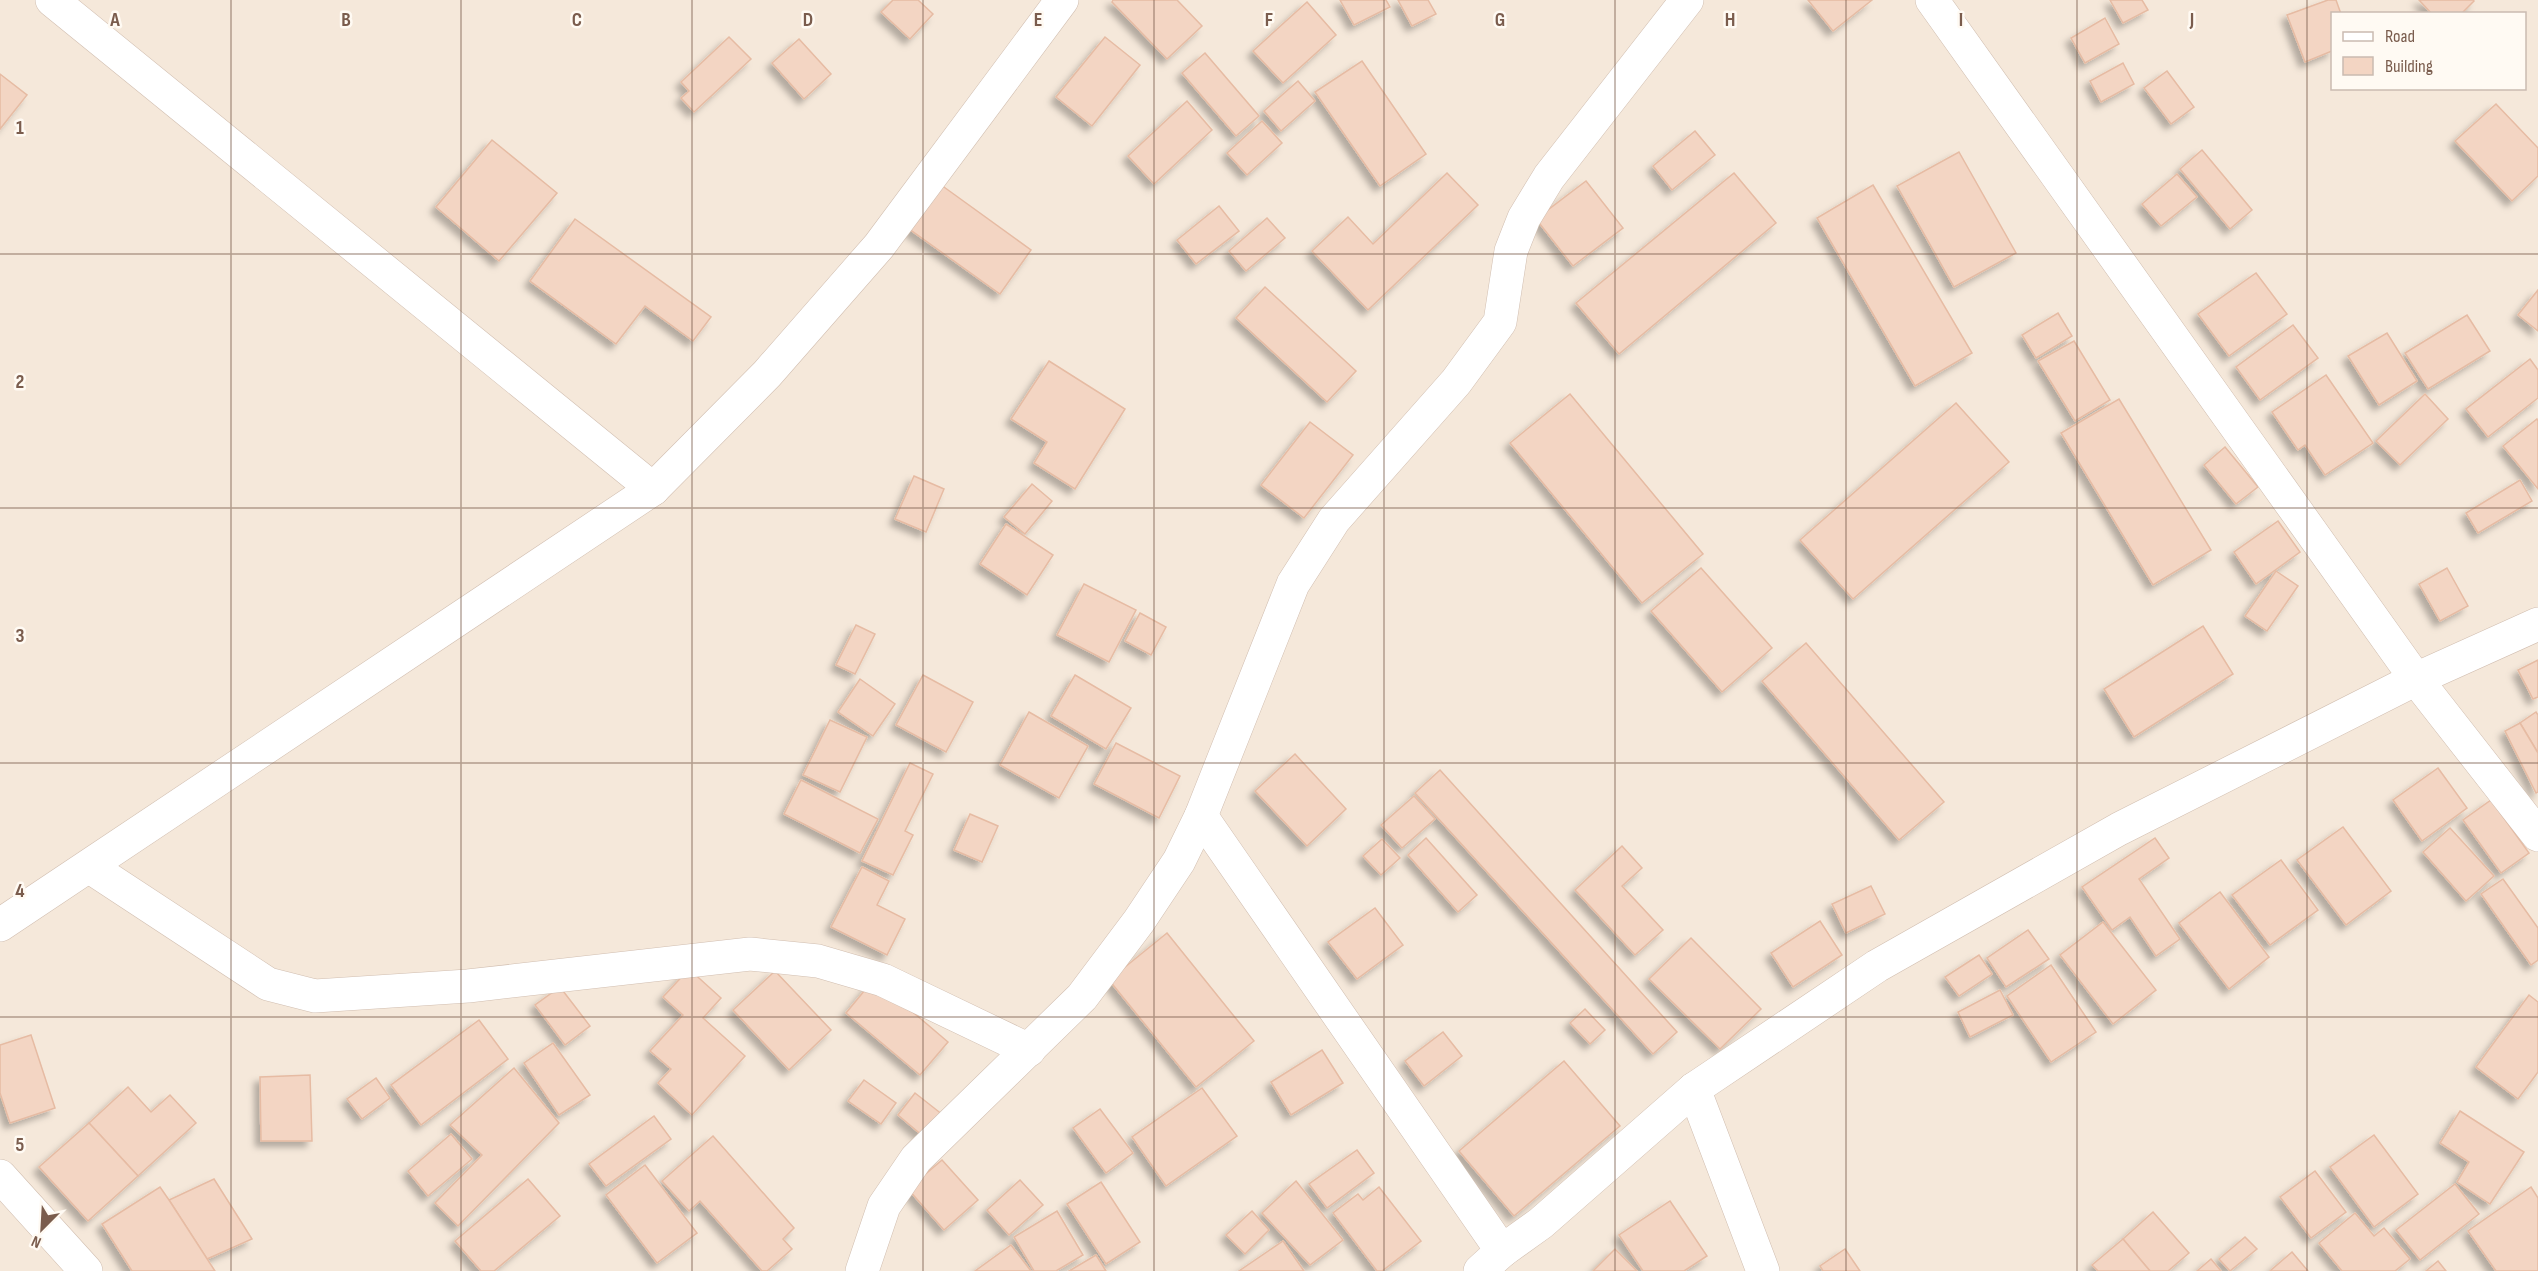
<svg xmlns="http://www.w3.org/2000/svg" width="2538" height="1271" font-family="'Sofia Sans Condensed',sans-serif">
	<defs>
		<filter id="shadow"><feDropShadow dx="-5.5" dy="5.5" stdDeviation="3" flood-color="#0004"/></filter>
	</defs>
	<rect width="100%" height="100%" fill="#fdf6ec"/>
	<path fill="#f5e8da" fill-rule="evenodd" d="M0 0H2538V1271H0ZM2332 14H2524V88H2332Z"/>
	<g fill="#f3d5c3" stroke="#e6bba3" stroke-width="1.5" filter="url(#shadow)">
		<path d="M893 0H918L933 14 910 39 881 12Z"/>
		<path d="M1113 0H1177L1202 26 1167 59 1112 2Z"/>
		<path d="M1340 0H1386L1390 7 1354 25Z"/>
		<path d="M1398 0H1428L1436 14 1412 26Z"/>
		<path d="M1808 0H1872L1833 31Z"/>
		<path d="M2110 0H2142L2148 10 2123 23Z"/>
		<path d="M2328 0H2336L2341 14H2332V51L2305 62 2287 15Z"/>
		<path d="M2419 0H2473L2474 1 2461 14H2432Z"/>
		<path d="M1307 2 1336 35 1283 83 1253 51Z"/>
		<path d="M2105 18 2119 44 2085 63 2071 38Z"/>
		<path d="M729 37 751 59 694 112 681 98 689 91 681 82Z"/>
		<path d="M1105 37 1140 65 1092 126 1056 97Z"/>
		<path d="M799 39 831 74 804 99 772 63Z"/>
		<path d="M1205 53 1259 116 1236 136 1182 73Z"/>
		<path d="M1362 61 1426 154 1380 186 1315 92Z"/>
		<path d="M2123 63 2134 84 2101 102 2090 81Z"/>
		<path d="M2167 71 2194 107 2171 124 2144 88Z"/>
		<path d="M0 74 27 95 0 129Z"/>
		<path d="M1298 81 1315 101 1281 131 1264 111Z"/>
		<path d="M1187 101 1212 130 1154 184 1128 156Z"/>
		<path d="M2496 104 2538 148V176L2512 201 2455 141Z"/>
		<path d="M1262 121 1282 143 1247 175 1227 153Z"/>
		<path d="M1695 131 1715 155 1672 190 1653 166Z"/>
		<path d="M492 140 557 193 499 261 436 207Z"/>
		<path d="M2202 150 2252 210 2230 229 2180 169Z"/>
		<path d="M1959 152 2016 253 1954 287 1897 186Z"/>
		<path d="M1447 173 1478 205 1368 310 1312 251 1348 217 1373 244Z"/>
		<path d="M1734 173 1776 223 1619 354 1576 303Z"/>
		<path d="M2177 174 2197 197 2161 226 2142 204Z"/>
		<path d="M1586 181 1623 228 1573 266 1536 219Z"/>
		<path d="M937 182 1031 250 1000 294 905 226Z"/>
		<path d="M1873 185 1972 353 1915 386 1817 218Z"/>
		<path d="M1219 206 1239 231 1196 264 1177 240Z"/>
		<path d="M1267 218 1285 238 1246 271 1229 251Z"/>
		<path d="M575 219 711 317 693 341 645 306 616 344 530 281Z"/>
		<path d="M2256 273 2287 314 2229 356 2198 314Z"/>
		<path d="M1265 287 1356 371 1327 402 1236 318Z"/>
		<path d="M2538 290V331L2518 315Z"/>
		<path d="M2058 313 2072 336 2036 358 2022 335Z"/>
		<path d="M2467 315 2490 351 2428 389 2405 353Z"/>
		<path d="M2293 325 2318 358 2260 400 2236 367Z"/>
		<path d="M2387 333 2417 381 2379 405 2348 356Z"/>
		<path d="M2074 341 2110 400 2075 421 2038 361Z"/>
		<path d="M2530 359 2538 370V398L2488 437 2466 409Z"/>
		<path d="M1049 361 1125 409 1075 489 1034 463 1047 442 1011 419Z"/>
		<path d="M2326 375 2373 443 2325 475 2305 445 2298 450 2272 412Z"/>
		<path d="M1570 394 1703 554 1642 603 1510 443Z"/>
		<path d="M2425 394 2448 419 2400 465 2376 441Z"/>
		<path d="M2119 399 2211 550 2153 585 2061 433Z"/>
		<path d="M1956 403 2009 462 1853 599 1800 540Z"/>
		<path d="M2537 419 2538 421V489L2503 446Z"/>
		<path d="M1310 422 1353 455 1304 518 1261 485Z"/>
		<path d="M2225 447 2258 487 2236 504 2204 465Z"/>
		<path d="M914 476 944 489 926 532 895 519Z"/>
		<path d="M2520 480 2532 501 2478 533 2466 513Z"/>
		<path d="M1032 484 1052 501 1025 534 1004 517Z"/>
		<path d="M2278 521 2300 552 2256 584 2234 552Z"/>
		<path d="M1006 524 1053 555 1027 595 980 564Z"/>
		<path d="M1701 568 1772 648 1722 692 1651 611Z"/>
		<path d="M2447 568 2468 606 2440 621 2419 584Z"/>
		<path d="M2276 571 2298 586 2267 631 2245 616Z"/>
		<path d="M1084 584 1136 610 1109 662 1057 635Z"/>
		<path d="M1140 613 1166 627 1151 655 1125 641Z"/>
		<path d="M856 625 875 634 855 674 836 665Z"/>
		<path d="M2203 626 2233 674 2134 737 2104 689Z"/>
		<path d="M1806 643 1944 802 1899 840 1762 681Z"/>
		<path d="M2538 660V697L2533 699 2518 670Z"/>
		<path d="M923 675 973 702 946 752 896 725Z"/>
		<path d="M1075 675 1131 708 1106 749 1051 716Z"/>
		<path d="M860 679 895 704 873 736 838 712Z"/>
		<path d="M1029 712 1088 746 1059 798 1000 765Z"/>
		<path d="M2536 712 2538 715V753L2520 723Z"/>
		<path d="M830 720 867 737 840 792 803 775Z"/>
		<path d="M2520 723 2538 753V792L2536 793 2505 731Z"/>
		<path d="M1116 743 1180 776 1159 818 1094 784Z"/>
		<path d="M1295 754 1346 809 1307 846 1255 791Z"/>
		<path d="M910 763 933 774 905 831 913 835 893 875 862 861Z"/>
		<path d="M2438 768 2467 808 2422 841 2393 800Z"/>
		<path d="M1440 770 1677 1032 1653 1054 1415 793Z"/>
		<path d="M801 780 878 819 860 853 784 814Z"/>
		<path d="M1414 796 1435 819 1402 848 1381 825Z"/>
		<path d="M2491 800 2529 853 2501 873 2463 820Z"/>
		<path d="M970 814 998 826 982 862 954 850Z"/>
		<path d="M2343 827 2391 891 2346 925 2297 860Z"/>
		<path d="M2450 828 2494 876 2466 901 2423 852Z"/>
		<path d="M1426 838 1477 895 1458 912 1408 855Z"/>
		<path d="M2155 838 2169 858 2139 879 2180 939 2156 956 2130 917 2112 930 2082 887Z"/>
		<path d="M1382 839 1400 858 1381 875 1363 856Z"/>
		<path d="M1622 846 1642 868 1622 886 1663 930 1635 955 1575 890Z"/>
		<path d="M2281 860 2318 910 2270 945 2232 895Z"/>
		<path d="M862 867 889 881 877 905 905 919 887 955 831 927Z"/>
		<path d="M2503 879 2538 928V960L2531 965 2481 894Z"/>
		<path d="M1871 886 1885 914 1846 933 1832 904Z"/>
		<path d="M2220 892 2269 957 2229 989 2179 923Z"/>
		<path d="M1375 908 1403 945 1357 979 1328 942Z"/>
		<path d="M1820 921 1842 955 1793 987 1771 953Z"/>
		<path d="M2103 922 2156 990 2113 1024 2060 955Z"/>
		<path d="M2028 930 2049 959 2006 987 1987 958Z"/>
		<path d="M1167 933 1254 1041 1196 1087 1109 980Z"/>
		<path d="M1691 938 1761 1009 1720 1049 1649 979Z"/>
		<path d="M1979 955 1992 974 1959 996 1945 977Z"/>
		<path d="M2051 965 2096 1032 2051 1062 2007 996Z"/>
		<path d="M689 969 721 998 703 1018 745 1056 692 1115 658 1083 671 1069 650 1051 683 1015 663 997Z"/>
		<path d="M775 971 831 1030 789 1070 733 1010Z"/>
		<path d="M874 979 948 1042 920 1075 846 1013Z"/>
		<path d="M560 987 590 1026 565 1045 535 1005Z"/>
		<path d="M2000 990 2013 1015 1970 1037 1958 1012Z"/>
		<path d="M2529 995 2538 1002V1072L2518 1099 2476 1067Z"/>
		<path d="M1585 1009 1605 1030 1590 1044 1570 1023Z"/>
		<path d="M479 1020 508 1059 421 1125 391 1085Z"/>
		<path d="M1443 1032 1462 1056 1424 1086 1405 1061Z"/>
		<path d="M31 1035 55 1108 10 1123 0 1093V1045Z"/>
		<path d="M553 1043 590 1095 559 1115 524 1063Z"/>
		<path d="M1322 1050 1343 1083 1291 1115 1271 1082Z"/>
		<path d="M1564 1061 1620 1126 1514 1216 1459 1151Z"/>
		<path d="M514 1068 559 1123 458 1226 435 1203 482 1155 450 1125Z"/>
		<path d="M310 1075 312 1141H261L260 1077Z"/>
		<path d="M376 1078 390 1098 362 1119 347 1099Z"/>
		<path d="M864 1080 896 1103 881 1124 848 1101Z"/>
		<path d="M128 1087 151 1112 170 1095 196 1123 138 1176 89 1123Z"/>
		<path d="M1202 1088 1237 1136 1166 1186 1132 1137Z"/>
		<path d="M915 1093 943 1115 924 1137 898 1115Z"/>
		<path d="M1100 1109 1133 1153 1106 1173 1073 1128Z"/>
		<path d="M2460 1111 2524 1152 2490 1204 2457 1182 2469 1162 2440 1143Z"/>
		<path d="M654 1116 671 1139 606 1186 589 1164Z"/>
		<path d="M89 1123 138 1176 88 1221 39 1167Z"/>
		<path d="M451 1134 472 1159 428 1196 408 1171Z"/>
		<path d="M2374 1135 2418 1194 2374 1227 2330 1167Z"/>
		<path d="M713 1136 794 1228 783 1239 792 1249 767 1271H762L700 1201 689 1211 662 1181Z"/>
		<path d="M1357 1150 1374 1173 1327 1208 1309 1184Z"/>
		<path d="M942 1160 978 1200 944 1230 908 1189Z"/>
		<path d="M645 1165 697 1233 657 1263 606 1195Z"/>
		<path d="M2315 1171 2346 1212 2311 1238 2280 1197Z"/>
		<path d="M214 1179 252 1239 207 1259 169 1200Z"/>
		<path d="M528 1179 560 1216 494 1271H481L455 1241Z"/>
		<path d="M1020 1180 1043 1205 1009 1235 987 1210Z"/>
		<path d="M1296 1181 1343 1240 1310 1265 1262 1213Z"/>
		<path d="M1101 1182 1140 1242 1106 1264 1067 1204Z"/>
		<path d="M2455 1184 2479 1214 2420 1260 2396 1230Z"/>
		<path d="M160 1187 169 1200 215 1271H132L102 1224Z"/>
		<path d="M1379 1187 1421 1241 1382 1271H1377L1333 1213 1358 1194 1363 1200Z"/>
		<path d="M2531 1187 2538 1198V1271H2496L2468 1231Z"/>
		<path d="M1670 1201 1707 1256 1684 1271H1643L1619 1235Z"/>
		<path d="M1057 1211 1083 1255 1056 1271H1034L1014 1237Z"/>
		<path d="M1252 1211 1269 1230 1245 1254 1226 1235Z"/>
		<path d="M2153 1212 2189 1253 2168 1271H2150L2123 1239Z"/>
		<path d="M2355 1213 2374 1236 2384 1228 2410 1259 2395 1271H2342L2319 1243Z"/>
		<path d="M2245 1237 2257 1249 2230 1271 2219 1259Z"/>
		<path d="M2123 1239 2150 1271H2098L2092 1265Z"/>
		<path d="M1283 1241 1304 1271H1239Z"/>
		<path d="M1011 1245 1031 1271H975Z"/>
		<path d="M1615 1249 1637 1271H1593Z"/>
		<path d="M1845 1249 1860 1271H1823L1820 1266Z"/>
		<path d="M2292 1252 2308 1271H2270Z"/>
		<path d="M1096 1255 1106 1271H1069Z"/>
		<path d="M2211 1259 2221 1271H2197Z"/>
		<path d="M2438 1261 2446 1271H2426Z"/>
	</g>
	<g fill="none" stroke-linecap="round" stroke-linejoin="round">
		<g stroke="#d1beb0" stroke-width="34">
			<g id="minor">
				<path d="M52 0 653 489"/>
				<path d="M1932 0 2416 679 2538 835"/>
				<path d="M1201 816 1502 1251"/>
				<path d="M90 867 268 984 315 996 468 986 750 954 818 961 883 980 1029 1050"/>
				<path d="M0 925 653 489 767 374 879 246 1062 0"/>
				<path d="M1694 1089 1763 1271"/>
				<path d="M0 1176 86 1271"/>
				<path d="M862 1271 884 1206 916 1159 1082 997 1139 921 1179 861 1201 816 1293 584 1334 520 1456 382 1500 322 1511 251 1524 218 1549 177 1687 0"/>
				<path d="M1480 1271 1502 1251 1541 1223 1694 1089 1877 966 2119 829 2416 679 2538 624"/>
			</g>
		</g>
		<use href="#minor" stroke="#fff" stroke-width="33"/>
	</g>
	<path fill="none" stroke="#7a5c4d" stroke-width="1.5" stroke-opacity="0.55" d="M231 0V1271M461 0V1271M692 0V1271M923 0V1271M1154 0V1271M1384 0V1271M1615 0V1271M1846 0V1271M2077 0V1271M2307 0V1271M0 254H2538M0 508H2538M0 763H2538M0 1017H2538"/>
	<g font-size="20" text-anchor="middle" font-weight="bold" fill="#7a5c4d" stroke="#fffaf3" stroke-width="5" stroke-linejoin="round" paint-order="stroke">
		<text x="115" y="26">A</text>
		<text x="346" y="26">B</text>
		<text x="577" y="26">C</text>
		<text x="808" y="26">D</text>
		<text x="1038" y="26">E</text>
		<text x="1269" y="26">F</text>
		<text x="1500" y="26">G</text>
		<text x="1730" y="26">H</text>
		<text x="1961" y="26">I</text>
		<text x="2192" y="26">J</text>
		<text x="20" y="134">1</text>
		<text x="20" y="388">2</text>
		<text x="20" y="642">3</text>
		<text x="20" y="897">4</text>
		<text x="20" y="1151">5</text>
	</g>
	<rect x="2331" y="12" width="195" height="78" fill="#fffaf3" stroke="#cabbb1" stroke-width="1.5"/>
	<rect x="2343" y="32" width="30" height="9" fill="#ffffff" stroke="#cabbb1" stroke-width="1.5"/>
	<text x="2385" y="42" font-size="18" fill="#7a5c4d">Road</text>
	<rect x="2343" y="57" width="30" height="18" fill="#f3d5c3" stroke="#cabbb1" stroke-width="1.5"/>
	<text x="2385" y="72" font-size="18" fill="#7a5c4d">Building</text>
	<g transform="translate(42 1229) rotate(204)" stroke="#fffaf3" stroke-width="4.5" paint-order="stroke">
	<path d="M0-4.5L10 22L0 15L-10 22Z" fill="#7a5c4d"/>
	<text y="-9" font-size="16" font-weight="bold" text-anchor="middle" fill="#7a5c4d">N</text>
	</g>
</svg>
